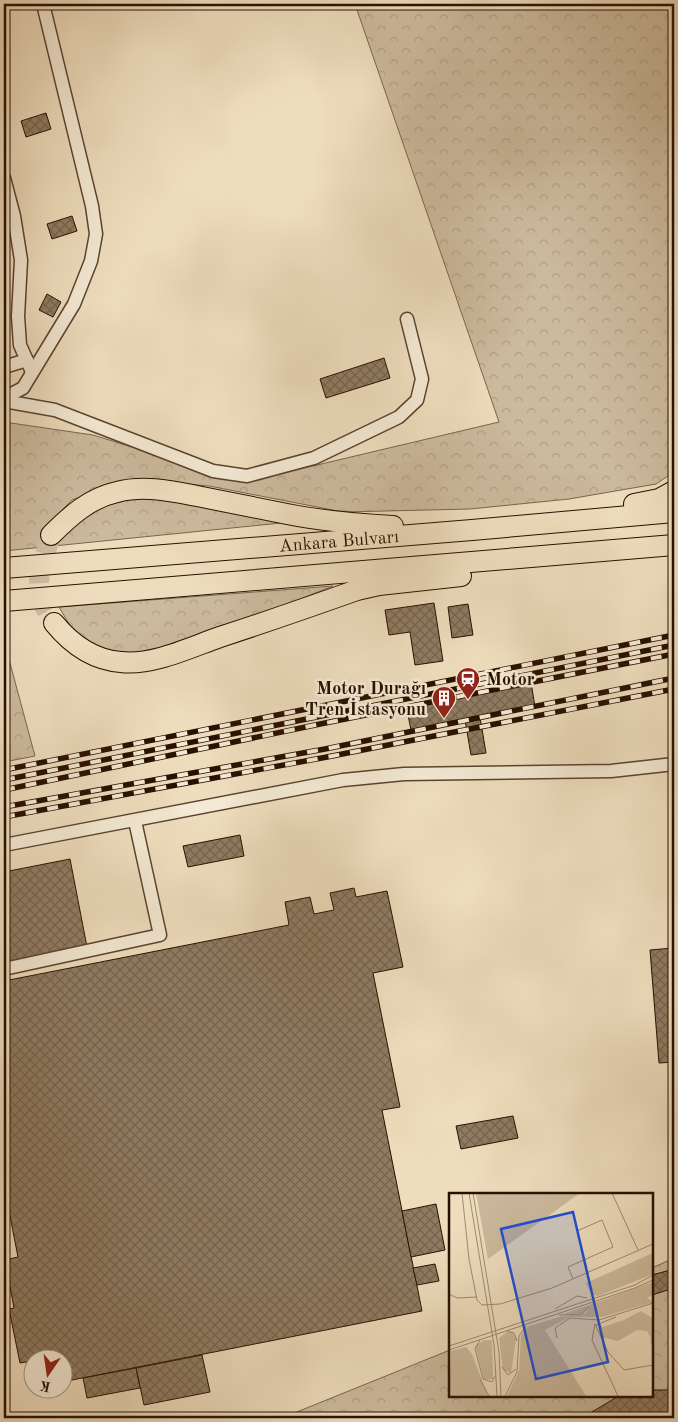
<svg xmlns="http://www.w3.org/2000/svg" width="678" height="1422" font-family="'Old Standard TT',serif">
	<defs>
		<pattern id="forest-crowns" width="20" height="18" patternUnits="userSpaceOnUse" patternTransform="scale(1.25)"><rect width="20" height="18" fill="#ccba9d"/><path d="M2 6a3 3 0 1 1 6 0M12 15a3 3 0 1 1 6 0" fill="none" stroke="#af9f85"/></pattern>
		<pattern id="building-cross-hatch" width="8" height="8" patternUnits="userSpaceOnUse" patternTransform="scale(1.25)"><rect width="8" height="8" fill="#8f7b62"/><path d="M0 0l8 8M0 8l8-8" fill="none" stroke="#75634e"/></pattern>
	</defs>
	<rect width="100%" height="100%" fill="#eeddbd"/>
	<filter id="stains"><feTurbulence type="fractalNoise" baseFrequency=".004" numOctaves="4"/><feColorMatrix values="0 0 0 0 .2 0 0 0 0 .09 0 0 0 0 .02 0 0 0 .5 -.17"/></filter>
	<radialGradient id="worn" r=".72"><stop offset=".6" stop-color="#630" stop-opacity="0"/><stop offset="1" stop-color="#630" stop-opacity=".3"/></radialGradient>
	<g fill="url(#forest-crowns)" stroke="#7a654e">
		<path d="M355 4H674V472L656 484 569 499 470 509 343 512 209 486 140 480 105 488 72 500 41 531 59 537 94 509 123 498H153L291 522 4 551V422L93 435 245 482 499 422Z"/>
		<path d="M333 586 226 628 150 654 112 653 78 639 59 607Z"/>
		<path d="M4 650 7 652 35 756 4 762Z"/>
		<path d="M674 1258V1418H282L450 1350V1396H652V1268Z"/>
	</g>
	<g fill="url(#building-cross-hatch)" stroke="#281000">
		<path d="M46 113 51 129 26 137 21 121Z"/>
		<path d="M72 216 77 231 52 239 47 224Z"/>
		<path d="M47 294 61 302 53 317 39 310Z"/>
		<path d="M384 358 390 378 326 398 320 379Z"/>
		<path d="M434 603 443 661 415 665 410 632 389 635 385 610Z"/>
		<path d="M468 604 473 635 452 638 448 607Z"/>
		<path d="M531 682 535 707 480 717 486 753 471 755 465 720 411 730 406 705Z"/>
		<path d="M670 820H674V858L673 859Z"/>
		<path d="M240 835 244 856 188 867 183 846Z"/>
		<path d="M70 859 87 947 8 963 4 941V872Z"/>
		<path d="M354 888 356 897 387 891 403 967 373 973 400 1107 382 1110 422 1311 62 1382V1360H32V1361L20 1363 9 1309 14 1308 5 1260 18 1257 9 1211 4 1212V981L289 925 285 902 310 897 314 914 334 910 330 893Z"/>
		<path d="M673 948 674 1062 659 1063 650 950Z"/>
		<path d="M513 1116 518 1138 461 1149 456 1126Z"/>
		<path d="M436 1204 445 1250 411 1257 402 1211Z"/>
		<path d="M435 1264 439 1281 417 1285 413 1268Z"/>
		<path d="M674 1269V1288L652 1295V1275Z"/>
		<path d="M202 1355 210 1392 144 1405 136 1368Z"/>
		<path d="M136 1368 140 1388 87 1398 83 1378Z"/>
		<path d="M652 1390H674V1418H586L592 1412 617 1397 623 1396H652Z"/>
	</g>
	<g fill="none" stroke-linecap="round" stroke-linejoin="round">
		<path stroke="#d0bea1" stroke-width="20" stroke-dasharray="20 10" stroke-linecap="butt" d="M51 535 39 575 40 599 54 623"/>
		<g stroke="#5a432f" stroke-width="15">
			<g id="minor">
				<path d="M4 178 14 216 21 260 18 316 20 345 32 372"/>
				<path d="M4 367 27 360"/>
				<path d="M4 398 23 388 74 304 91 261 96 234 92 206 43 4"/>
				<path d="M4 401 55 410 213 471 247 476 314 458 399 417 417 400 422 379 407 319"/>
				<path d="M4 845 343 780 404 774 611 771 674 764"/>
				<path d="M4 969 160 935 135 821"/>
			</g>
		</g>
		<g stroke="#281000" stroke-width="22">
			<g id="primary">
				<path d="M634 504 659 499 674 491"/>
				<path d="M51 535C71 515 90 498 117 492 144 485 171 491 197 496 227 502 257 508 287 514 322 521 357 524 393 526"/>
				<path id="s1" d="M4 568 472 530 674 512"/>
				<path d="M4 601 674 545"/>
				<path d="M54 623C72 645 93 660 121 662 152 666 191 647 220 637 266 622 312 606 357 590L379 585 461 576"/>
			</g>
		</g>
		<use href="#minor" stroke="#f4e9d4" stroke-width="12"/>
		<use href="#primary" stroke="#eeddbd" stroke-width="20"/>
		<g stroke="#281000" stroke-width="5.5">
			<g id="rail">
				<path d="M4 770 674 635"/>
				<path d="M4 780 674 645"/>
				<path d="M4 790 320 724 674 654"/>
				<path d="M4 807 325 749 674 678"/>
				<path d="M4 817 327 757 674 689"/>
			</g>
		</g>
		<use href="#rail" stroke="#f4e9d4" stroke-width="4" stroke-dasharray="11" stroke-linecap="butt"/>
	</g>
	<defs>
		<g id="station-pin" transform="scale(1.25)"><path d="M0 17L-7.5 6A9.5 9.5 0 1 1 7.5 6Z" fill="#8f2418" stroke="#f4e9d4"/><path d="M-3-6H3Q5-6 5-4V2Q5 4 3 4L4.5 6H3L1.5 4h-3L-3 6H-4.5L-3 4Q-5 4-5 2V-4Q-5-6-3-6ZM-3.5-4v3h7v-3ZM-3.5 1v1.5H-2V1ZM2 1v1.5H3.5V1Z" fill="#fff"/></g>
		<g id="building-pin" transform="scale(1.25)"><path d="M0 17L-7.5 6A9.5 9.5 0 1 1 7.5 6Z" fill="#8f2418" stroke="#f4e9d4"/><path d="M-4-6H4V6H1V3H-1V6H-4ZM-2.5-4.3h1.7v1.8h-1.7ZM.8-4.3h1.7v1.8H.8ZM-2.5-1h1.7V.8h-1.7ZM.8-1h1.7V.8H.8Z" fill="#fff"/></g>
	</defs>
	<g fill-rule="evenodd">
		<use href="#station-pin" x="468" y="679"/>
		<use href="#building-pin" x="444" y="698"/>
	</g>
	<g text-anchor="middle" stroke-width="5" stroke-linejoin="round" paint-order="stroke">
		<g font-size="18" fill="#281000" stroke="#f4e9d4">
			<text dy="6" stroke="none"><textPath href="#s1" startOffset="336">Ankara Bulvarı</textPath></text>
		</g>
		<g font-size="18" font-weight="bold" fill="#281000" stroke="#f4e9d4" text-anchor="start">
			<text x="486" y="685">Motor</text>
			<text x="426" y="694" text-anchor="end">Motor Durağı<tspan x="426" dy="21">Tren İstasyonu</tspan></text>
		</g>
	</g>
	<g transform="translate(449 1193)">
		<rect width="204" height="204" fill="#eeddbd"/>
		<path d="M27 0H131L39 66ZM204 60V81L149 103 142 101 137 90ZM204 89V102L198 105 204 109 153 124H121L96 137 137 203H58L70 178 72 142 78 134 110 124 136 120 141 114 134 120 115 121ZM192 118 203 125 204 151 201 152 202 145 198 138 188 137 169 148 152 144 150 131 154 134 175 127ZM58 139H63L67 146 62 180 54 177 50 145ZM35 147H43L44 186 35 187 26 153ZM17 154 23 161 39 203H0L2 158Z" fill="#ccba9d"/>
		<path fill="none" stroke="#9f8b71" stroke-width="1" d="M13 0 20 66 28 107 33 112 51 111 103 95 204 51M20 0 45 152 48 203M24 0 50 159 52 203M163 0 189 57M124 86 119 74 164 54 153 27 128 38M0 101 8 105 28 104M106 116 128 103 138 105M110 122 132 121 140 114M146 131 159 159 175 177 204 172M146 131 143 147 169 203M147 132 167 124M58 138 65 140 68 148M108 145 106 135 121 125 150 127 204 110M31 147 26 156 34 186 43 189 46 183M0 153 186 92 204 82M0 157 186 95 204 87M53 174 59 182 67 176M31 186 40 203M56 203 68 179 70 143 77 133"/>
		<path fill="#1d4ed8" fill-opacity="0.15" stroke="#1d4ed8" stroke-width="2.5" d="M124 19 159 169 87 186 52 36Z"/>
		<rect width="204" height="204" fill="none" stroke="#281000" stroke-width="2.5"/>
	</g>
	<rect width="678" height="1422" fill="none" stroke="#eeddbd" stroke-width="20"/>
	<rect x="5" y="5" width="668" height="1412" fill="none" stroke="#281000" stroke-width="2.5"/>
	<rect x="10" y="10" width="658" height="1402" fill="none" stroke="#281000"/>
	<g transform="translate(48 1374) rotate(193)"><circle r="24" fill="#f4e9d4" stroke="#a2927f"/>
	<path d="M0-4L9 19L0 12L-9 19Z" fill="#8f2418"/>
	<text y="-8" font-size="14" font-weight="bold" text-anchor="middle" fill="#281000">K</text>
	</g>
	<rect width="100%" height="100%" filter="url(#stains)"/>
	<rect width="100%" height="100%" fill="url(#worn)"/>
</svg>
